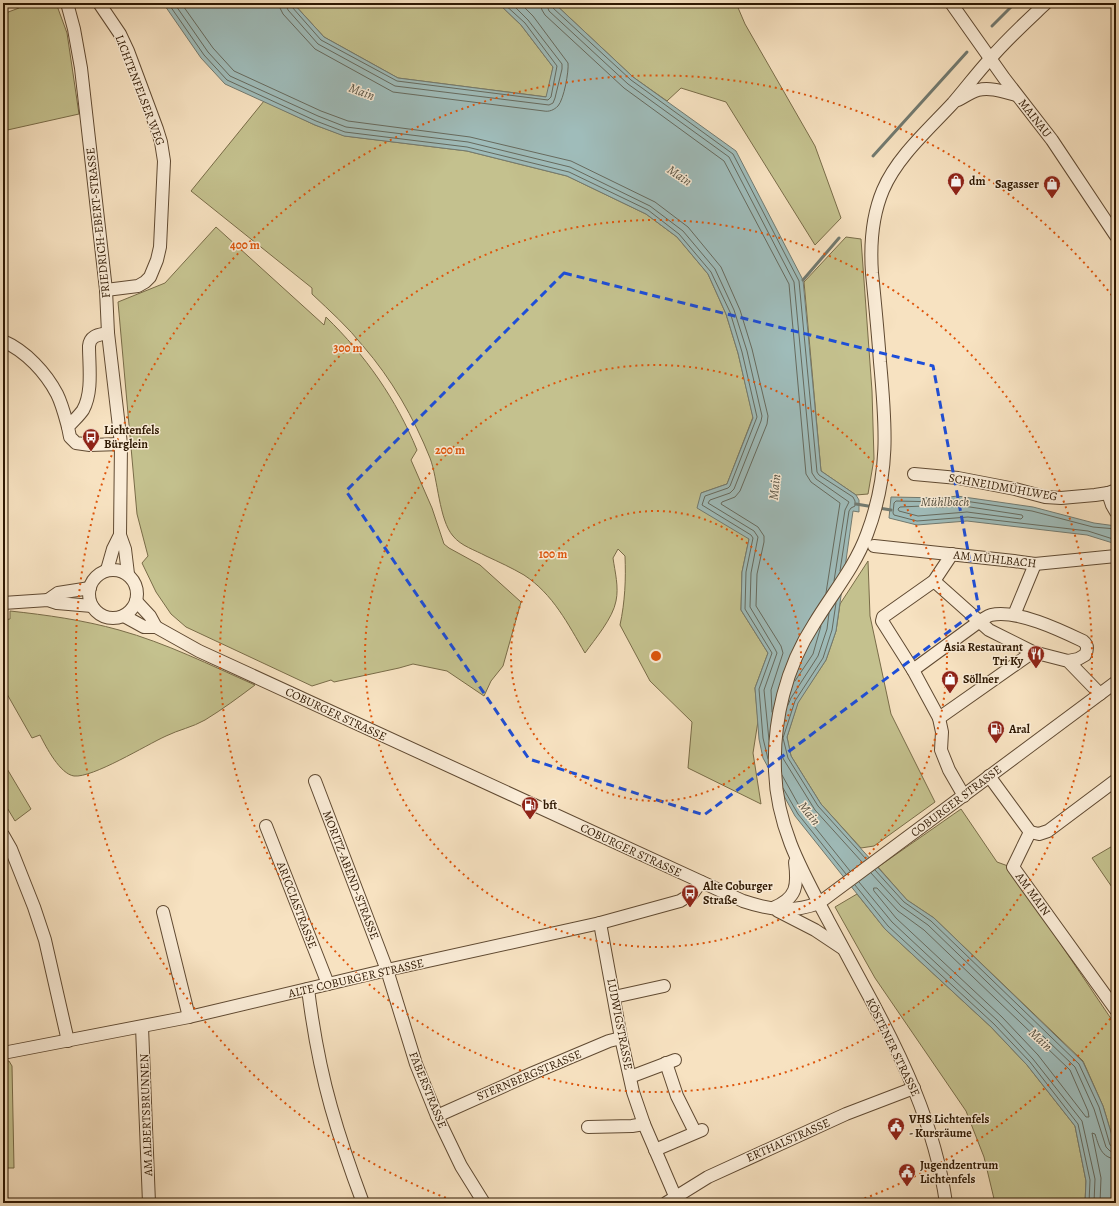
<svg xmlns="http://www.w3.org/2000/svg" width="1119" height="1206" font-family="Alegreya,serif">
	<rect width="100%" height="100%" fill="#f7e2c1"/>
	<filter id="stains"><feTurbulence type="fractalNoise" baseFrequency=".005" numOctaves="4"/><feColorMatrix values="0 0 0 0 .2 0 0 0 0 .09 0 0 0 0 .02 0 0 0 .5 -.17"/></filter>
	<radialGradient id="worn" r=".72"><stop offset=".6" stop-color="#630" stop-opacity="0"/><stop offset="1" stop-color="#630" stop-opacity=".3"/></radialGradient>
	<g fill="#c4c18e" stroke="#796c48">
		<path d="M18 3H56L67 33 79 114 3 131V14L19 8Z"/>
		<path d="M293 3H498L521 25 553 67 547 97 398 78 324 37Z"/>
		<path d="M554 3H736L745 24 815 146 841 218 815 245 726 102 681 88 667 101 633 77Z"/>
		<path d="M264 101 315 125 345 136 467 151 567 176 646 214 677 237 708 274 726 314 738 353 753 417 727 484 701 493 749 539 742 572 741 610 768 653 755 688 758 721 753 753 761 804 688 768 692 722 650 681 620 625C625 602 626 579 625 556L618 549 613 558C615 572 619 587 616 601 613 618 595 639 585 653 568 624 553 594 524 575 512 568 499 562 486 556 475 550 461 546 453 536 439 520 438 479 430 458 414 418 391 378 363 346 348 327 330 311 312 294V288L191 191Z"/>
		<path d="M216 227 324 325 326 317C366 356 396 399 417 450L411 460 432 508 444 544 449 548 480 565 521 602 503 666 491 681 484 696 447 671 413 664 399 668 334 682 331 680 312 686 186 627 171 614 156 592 142 563 148 556 137 514 118 302 165 283Z"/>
		<path d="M846 237 861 239 872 391 874 459 868 494 856 495 821 471 804 282Z"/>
		<path d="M868 561 870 616 891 714 935 802 874 846 861 848 821 804 791 756 787 737 798 702 826 660 836 631 840 604Z"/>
		<path d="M10 611C47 615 83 620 119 630 166 643 210 665 255 685 239 697 223 709 205 720 193 727 178 730 166 736 146 745 93 778 74 776 60 774 46 747 40 735L32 738 3 687V620L10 619Z"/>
		<path d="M3 762 31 809 15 821 3 801Z"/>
		<path d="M961 809 997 862 1008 866 1116 1026V1149L1103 1106 1083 1061 934 918 907 900 878 867Z"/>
		<path d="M1116 844V893L1092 858Z"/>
		<path d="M857 894 885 929 991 1027 1027 1065 1075 1126 1086 1181 1085 1203H995L984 1157 966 1111 875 978 835 907Z"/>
		<path d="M3 1061H9L12 1066 14 1168H3Z"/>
	</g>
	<g fill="#9fbcba" stroke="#727a70">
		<path d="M163 3H293L324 37 398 78 546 97 553 67 521 25 498 3H554L633 77 736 151 803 280 821 471 856 495 859 500V512L853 511 836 631 826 660 798 703 787 737 791 756 821 804 907 900 934 918 1083 1062 1103 1106 1116 1149V1203H1085L1086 1181 1075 1126 1027 1065 991 1027 885 929 795 816 763 758 759 739 755 688 768 653 741 610 742 572 749 539 697 508 701 493 727 484 753 418 738 353 726 314 708 274 677 237 646 214 567 176 467 151 344 136 315 125 225 84 201 58Z"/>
		<path d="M957 496 1033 507 1094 523 1116 526V544L1087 535 967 521 917 525 889 518 891 497 943 498Z"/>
	</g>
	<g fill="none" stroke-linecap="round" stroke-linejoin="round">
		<g stroke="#666a5e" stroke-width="1">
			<path d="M168 3 204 55 227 80 316 121 345 132 467 147 569 172 648 210 679 234 711 272 730 312 742 352 757 417 730 486 728 488 705 496 702 505 751 535 753 538 746 572 745 609 772 653 759 689 763 738 768 759"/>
			<path d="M174 3 208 52 230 76 318 116 346 127 468 142 570 167 650 206 683 231 715 269 734 310 747 351 762 416 761 421 734 489 730 493 710 500 708 503 754 531 758 537 751 573 750 607 775 649 777 653 764 690 769 740"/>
			<path d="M181 3 213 48 234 71 321 111 348 121 470 137 571 161 655 202 688 227 721 267 740 310 752 349 768 416 767 424 740 491 735 497 722 502 721 504 758 527 764 536V542L757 574 756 606 781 646 783 653 771 690 772 712"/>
			<path d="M279 3 280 8 283 14 315 49 393 92 544 111C549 112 554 110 558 106 564 99 569 71 568 63L533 16 520 3"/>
			<path d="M285 3 288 10 318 44 395 86 549 105 553 103 555 98 562 69V64L528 20 511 3"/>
			<path d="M290 3 292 7 321 40 397 81 548 100 551 97 557 66 525 23 503 3"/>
			<path d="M540 3 542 10 545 15 624 88 724 161 789 284 806 474 811 482 840 503 826 593"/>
			<path d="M546 3 549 11 628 84 729 157 794 282 812 473 816 479 849 502 845 510 834 581"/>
			<path d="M552 3 553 8 631 80 733 154 799 281 817 472 819 475 853 497 855 501V506L851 508 849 511 840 571"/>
			<path d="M957 505 1022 515 1023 517 1021 519 967 512 918 516 899 511 898 509 900 507 923 506 943 507Z"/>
			<path d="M1116 529 1093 527 1032 511 958 500 943 502 896 501 894 503 893 513 894 515 917 521 968 517 1088 531 1116 540"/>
			<path d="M836 603 832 630 823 658 795 701 783 738 788 758 818 806 866 859"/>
			<path d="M795 681 813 654 821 626"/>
			<path d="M788 705 791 698 818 656 827 629 829 613"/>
			<path d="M782 756 784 760 815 810 862 862"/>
			<path d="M782 775 802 811 850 871"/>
			<path d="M783 788 798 814 846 874"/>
			<path d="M875 870 904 902 931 921 1079 1064 1099 1107 1110 1145 1113 1147 1116 1148"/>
			<path d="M871 873 901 906 928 925 1075 1067 1094 1109 1106 1147 1110 1151 1116 1153"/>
			<path d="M859 882 892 922 998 1021 1033 1059 1082 1121 1095 1179 1094 1203"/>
			<path d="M855 885 888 926 994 1024 1030 1062 1078 1124 1090 1180 1089 1203"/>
			<path d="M874 888H877L898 911 924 930 1070 1070 1088 1111 1089 1117H1086L1038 1055 1002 1017 896 918 874 891Z"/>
			<path d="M1100 1203 1101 1178 1092 1133 1095 1134C1099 1146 1101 1158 1116 1159"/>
		</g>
		<g stroke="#727a70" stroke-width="3">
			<path d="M992 26 1015 3"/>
			<path d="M873 156 967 52"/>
			<path d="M803 280 839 238"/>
			<path d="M856 504 874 507"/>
			<path d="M879 508 891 510"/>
		</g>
		<g stroke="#604a32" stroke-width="14">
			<g id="minor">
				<path d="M67 3 74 29 81 68 106 290 108 333 121 444 120 535 125 549 128 574"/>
				<path d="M99 3 120 34 128 51 157 129 161 142 164 161 160 247 157 260 150 277 145 282 138 286 106 290"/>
				<path d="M951 3 1004 78 1052 140 1116 236"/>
				<path d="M958 100C964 97 971 92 978 90 991 87 1004 92 1016 95"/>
				<path d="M108 333C99 335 90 335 89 346 89 366 93 392 83 410 79 416 73 421 68 427L70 437 76 443 90 445 121 444"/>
				<path d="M3 341C26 351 46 373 57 394 62 404 65 416 68 427"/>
				<path d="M914 474 958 478 1015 489 1045 497 1061 498 1095 495 1108 493 1116 490"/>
				<path d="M1108 493 1112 505 1116 512"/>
				<path d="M874 546 1014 561 1035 564 1116 556"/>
				<path d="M952 554 934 581 883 617 882 621 913 670 939 718 942 732 941 750 949 770 964 796"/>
				<circle cx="113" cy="594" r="24"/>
				<path d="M107 570 113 549 120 535"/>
				<path d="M934 581 989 630 1033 652 1068 661 1100 694"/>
				<path d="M48 600 58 593 90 588"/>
				<path d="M136 601 150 616 156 627"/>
				<path d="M3 603 48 600 57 603 92 606"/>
				<path d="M1014 615 1035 564"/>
				<path d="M124 616 144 627H156L199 651 743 901C770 910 792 913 819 903L1116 682"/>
				<path d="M913 670 980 621C984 619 987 616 991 615 1016 609 1060 630 1083 641 1088 645 1088 649 1085 655L1078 659 1068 661"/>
				<path d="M939 718 1033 652"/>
				<path d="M989 776 1030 832 1013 867 1116 1010"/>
				<path d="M315 781 387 970 416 1064 437 1116 461 1166 484 1203"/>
				<path d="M266 826 328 984"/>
				<path d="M1030 832 1039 834 1048 831 1116 780"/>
				<path d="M3 835 11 849 34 907 45 940 68 1041"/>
				<path d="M773 908C797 898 798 886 795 862"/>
				<path d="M778 911 815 930 842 948"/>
				<path d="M163 912 189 1017"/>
				<path d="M600 923 621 1038 633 1092 644 1124 678 1203"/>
				<path d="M308 989C313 1029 320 1068 331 1107 340 1139 351 1171 363 1203"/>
				<path d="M614 997 664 986"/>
				<path d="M142 1027 149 1203"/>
				<path d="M3 1053 189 1017 387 970 600 923 680 901 693 893 701 882"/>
				<path d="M666 1063 677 1096 695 1132"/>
				<path d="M630 1077 675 1060"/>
				<path d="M437 1116 533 1073 609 1041 621 1038"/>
				<path d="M588 1127 632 1126 644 1124"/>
				<path d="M655 1150 702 1130"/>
				<path d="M666 1203 708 1177 846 1114 914 1088"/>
				<path d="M946 1203C935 1125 901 1054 863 985 851 963 840 942 828 920 802 871 777 828 775 771 773 720 786 667 814 624 832 594 855 567 867 534 890 473 886 426 880 362 878 333 875 303 872 273 870 245 872 216 883 190 897 157 929 129 953 103 966 88 977 73 990 59 1007 39 1027 21 1046 3"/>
			</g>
		</g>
		<use href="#minor" stroke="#faecd7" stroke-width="12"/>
	</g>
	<path fill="none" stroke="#1d4ed8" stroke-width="3" stroke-dasharray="8 5" stroke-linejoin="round" d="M564 273 933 366 979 609 704 815 529 759 346 491Z"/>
	<g fill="none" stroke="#df560c" stroke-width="2" stroke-dasharray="2 4">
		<circle cx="656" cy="656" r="145"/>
		<circle cx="656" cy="656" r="291"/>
		<circle cx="656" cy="656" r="436"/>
		<path d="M1114 1014A581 581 0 0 1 855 1202M457 1202A581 581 0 1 1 1114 298"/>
	</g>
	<defs>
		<g id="shop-pin" transform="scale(0.9)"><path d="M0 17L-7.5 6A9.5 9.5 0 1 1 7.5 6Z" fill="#8f2418" stroke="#faecd7"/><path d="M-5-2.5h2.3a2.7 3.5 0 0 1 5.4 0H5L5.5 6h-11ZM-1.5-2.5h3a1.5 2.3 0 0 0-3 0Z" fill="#fff"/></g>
		<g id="bus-pin" transform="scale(0.9)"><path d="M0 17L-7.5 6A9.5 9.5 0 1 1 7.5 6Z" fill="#8f2418" stroke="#faecd7"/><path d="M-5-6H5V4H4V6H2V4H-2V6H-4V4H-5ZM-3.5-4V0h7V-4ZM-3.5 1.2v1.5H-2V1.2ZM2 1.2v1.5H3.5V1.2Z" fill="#fff"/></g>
		<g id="restaurant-pin" transform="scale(0.9)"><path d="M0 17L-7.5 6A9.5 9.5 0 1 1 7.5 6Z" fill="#8f2418" stroke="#faecd7"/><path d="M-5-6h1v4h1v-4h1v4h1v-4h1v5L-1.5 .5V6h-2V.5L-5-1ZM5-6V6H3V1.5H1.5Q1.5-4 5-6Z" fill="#fff"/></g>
		<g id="fuel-pin" transform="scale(0.9)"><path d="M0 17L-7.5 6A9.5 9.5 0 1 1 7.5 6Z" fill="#8f2418" stroke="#faecd7"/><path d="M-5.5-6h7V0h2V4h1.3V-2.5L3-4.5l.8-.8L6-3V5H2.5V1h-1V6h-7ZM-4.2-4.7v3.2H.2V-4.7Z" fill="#fff"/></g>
		<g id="civic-pin" transform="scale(0.9)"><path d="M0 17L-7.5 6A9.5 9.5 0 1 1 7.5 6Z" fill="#8f2418" stroke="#faecd7"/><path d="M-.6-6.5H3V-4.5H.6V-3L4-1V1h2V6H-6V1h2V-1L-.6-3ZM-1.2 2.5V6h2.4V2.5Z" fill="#fff"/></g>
	</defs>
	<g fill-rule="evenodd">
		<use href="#shop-pin" x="956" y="181"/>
		<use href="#shop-pin" x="1052" y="184"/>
		<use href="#bus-pin" x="91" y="437"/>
		<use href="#restaurant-pin" x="1036" y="654"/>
		<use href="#shop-pin" x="950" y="679"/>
		<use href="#fuel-pin" x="996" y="729"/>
		<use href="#fuel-pin" x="530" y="805"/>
		<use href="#bus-pin" x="690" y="893"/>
		<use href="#civic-pin" x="896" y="1126"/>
		<use href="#civic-pin" x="907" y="1172"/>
	</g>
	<g text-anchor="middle" stroke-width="3" stroke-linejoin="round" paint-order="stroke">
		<g font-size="12" fill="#2e1802" stroke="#faecd7">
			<text transform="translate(140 90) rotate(69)" y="4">LICHTENFELSER WEG</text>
			<text transform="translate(1035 118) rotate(52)" y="4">MAINAU</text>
			<text transform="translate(98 223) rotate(-96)" y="4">FRIEDRICH-EBERT-STRASSE</text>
			<text transform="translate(1003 487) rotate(10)" y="4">SCHNEIDMÜHLWEG</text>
			<text transform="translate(995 559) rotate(6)" y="4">AM MÜHLBACH</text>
			<text transform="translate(336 714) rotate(25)" y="4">COBURGER STRASSE</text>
			<text transform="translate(956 801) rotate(-37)" y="4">COBURGER STRASSE</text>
			<text transform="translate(631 850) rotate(25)" y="4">COBURGER STRASSE</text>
			<text transform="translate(351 875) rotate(69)" y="4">MORITZ-ABEND-STRASSE</text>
			<text transform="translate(1033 894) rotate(54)" y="4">AM MAIN</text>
			<text transform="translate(297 905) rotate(69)" y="4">ARICCIASTRASSE</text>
			<text transform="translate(356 978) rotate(-13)" y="4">ALTE COBURGER STRASSE</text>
			<text transform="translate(620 1024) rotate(79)" y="4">LUDWIGSTRASSE</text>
			<text transform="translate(893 1047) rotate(64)" y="4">KÖSTENER STRASSE</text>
			<text transform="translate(529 1075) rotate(-23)" y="4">STERNBERGSTRASSE</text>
			<text transform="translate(428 1090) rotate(68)" y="4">FABERSTRASSE</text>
			<text transform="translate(146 1115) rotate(-92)" y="4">AM ALBERTSBRUNNEN</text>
			<text transform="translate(788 1140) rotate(-24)" y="4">ERTHALSTRASSE</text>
		</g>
		<g font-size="12" font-weight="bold" fill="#2e1802" stroke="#faecd7" text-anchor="start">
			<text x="969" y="185">dm</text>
			<text x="1039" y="188" text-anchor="end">Sagasser</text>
			<text x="104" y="434">Lichtenfels<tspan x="104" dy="14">Bürglein</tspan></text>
			<text x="1023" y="651" text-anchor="end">Asia Restaurant<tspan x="1023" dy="14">Tri Ky</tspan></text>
			<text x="963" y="683">Söllner</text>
			<text x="1009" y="733">Aral</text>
			<text x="543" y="809">bft</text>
			<text x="703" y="890">Alte Coburger<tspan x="703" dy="14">Straße</tspan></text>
			<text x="909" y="1123">VHS Lichtenfels<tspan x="909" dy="14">- Kursräume</tspan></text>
			<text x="920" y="1169">Jugendzentrum<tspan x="920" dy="14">Lichtenfels</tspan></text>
		</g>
		<g font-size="13" font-style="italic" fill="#565142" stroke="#faecd7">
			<text transform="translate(362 91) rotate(21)" y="5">Main</text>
			<text transform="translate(680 175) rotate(34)" y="5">Main</text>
			<text transform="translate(774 487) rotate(-84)" y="5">Main</text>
			<text x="945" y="506">Mühlbach</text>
			<text transform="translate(810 813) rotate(52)" y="5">Main</text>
			<text transform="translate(1041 1039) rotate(43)" y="5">Main</text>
		</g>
	</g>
	<circle cx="656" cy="656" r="6" fill="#df560c" stroke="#faecd7" stroke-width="2"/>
	<g font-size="12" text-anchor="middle" font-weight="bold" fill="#df560c" stroke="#faecd7" stroke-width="3" stroke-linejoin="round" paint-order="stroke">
		<text x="245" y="249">400 m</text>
		<text x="348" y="352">300 m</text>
		<text x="450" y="454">200 m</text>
		<text x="553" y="558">100 m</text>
	</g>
	<rect width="1119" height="1206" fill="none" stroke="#f7e2c1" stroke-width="16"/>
	<rect x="4" y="4" width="1111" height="1198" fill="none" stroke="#2e1802" stroke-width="2"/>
	<rect x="8" y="8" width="1103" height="1190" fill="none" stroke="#2e1802"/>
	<rect width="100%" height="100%" filter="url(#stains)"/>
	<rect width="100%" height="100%" fill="url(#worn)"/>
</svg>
